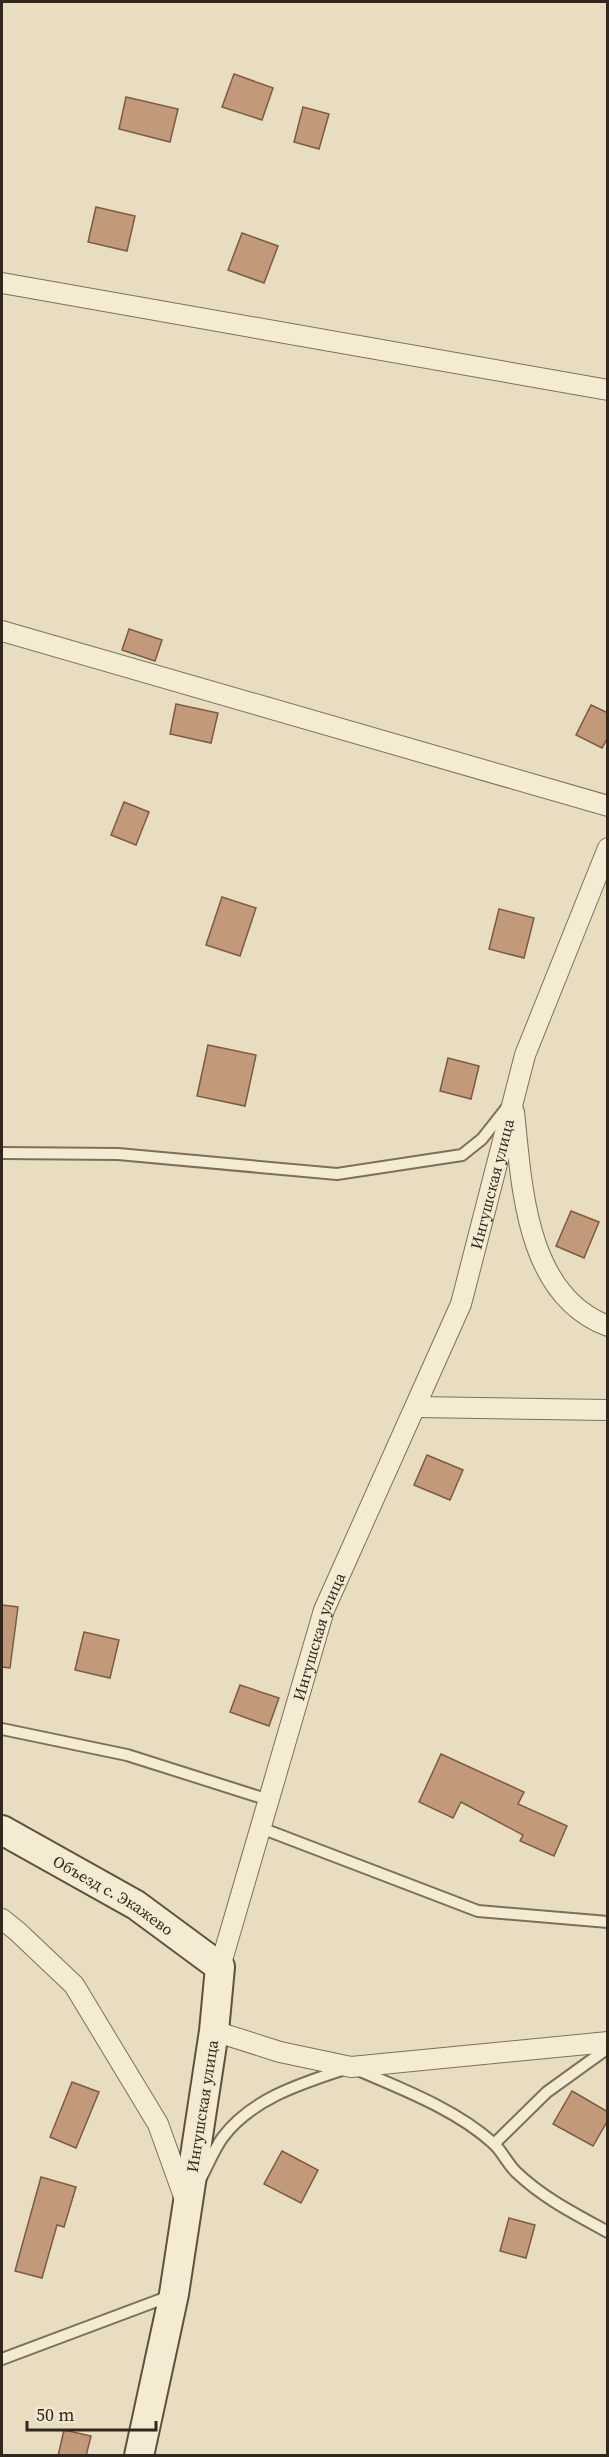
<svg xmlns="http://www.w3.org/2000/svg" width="609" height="2457" font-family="'Source Serif 4',serif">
	<rect width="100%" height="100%" fill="#e8ddc1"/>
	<g fill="#c29a7a" stroke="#7c5b43" stroke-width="1.5">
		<path d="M234 74 273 88 262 120 222 107Z"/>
		<path d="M126 97 178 109 170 142 119 129Z"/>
		<path d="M303 107 329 114 319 149 294 142Z"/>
		<path d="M96 207 135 216 127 251 88 242Z"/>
		<path d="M242 233 278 246 264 283 228 270Z"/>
		<path d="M129 629 162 640 155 661 122 650Z"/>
		<path d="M176 704 218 713 211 743 170 734Z"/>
		<path d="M591 705 608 713V737L602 748 576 735Z"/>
		<path d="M124 802 149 812 136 845 111 835Z"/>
		<path d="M222 897 256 908 240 956 206 945Z"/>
		<path d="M499 909 534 918 524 958 489 949Z"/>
		<path d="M208 1045 256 1055 245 1106 197 1096Z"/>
		<path d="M448 1058 479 1066 471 1099 440 1091Z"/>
		<path d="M571 1211 599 1222 584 1258 556 1246Z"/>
		<path d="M427 1455 463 1470 450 1500 414 1485Z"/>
		<path d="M2 1605 18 1607 10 1668 2 1667Z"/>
		<path d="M84 1632 119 1640 110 1678 75 1670Z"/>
		<path d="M240 1685 279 1698 269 1726 230 1712Z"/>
		<path d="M441 1754 524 1792 518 1804 567 1826 554 1856 520 1841 523 1835 461 1802 453 1818 419 1802Z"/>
		<path d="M72 2082 99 2092 76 2148 50 2137Z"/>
		<path d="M572 2091 608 2112V2120L593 2146 553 2124Z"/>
		<path d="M282 2151 318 2170 301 2203 264 2184Z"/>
		<path d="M41 2177 76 2187 64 2227 57 2225 42 2278 15 2271Z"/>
		<path d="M509 2218 535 2225 526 2258 500 2251Z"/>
		<path d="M64 2430 91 2436 86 2456H58Z"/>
	</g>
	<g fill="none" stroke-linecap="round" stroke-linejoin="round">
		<g stroke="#7f6f5a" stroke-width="14">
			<g id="lane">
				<path d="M2 1153 118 1154 337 1174 462 1155 482 1139 508 1106"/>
				<path d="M2 1729 127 1755 269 1800"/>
				<path d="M261 1828 478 1911 608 1922"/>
				<path d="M494 2144 547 2092 608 2048"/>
				<path d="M201 2178C208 2165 214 2149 223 2137 253 2097 306 2082 351 2067 399 2088 454 2108 493 2143 502 2151 507 2163 516 2172 543 2198 575 2214 608 2232"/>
				<path d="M2 2359 170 2296"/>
			</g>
		</g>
		<g stroke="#7f6f5a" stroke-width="22">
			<g id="street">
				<path d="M2 283 608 390"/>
				<path d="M2 631 608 806"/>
				<path d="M514 1112C522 1185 525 1295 608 1326"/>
				<path d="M417 1407 608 1410"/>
				<path d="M2 1919 17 1931 74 1985 158 2124 186 2202"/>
				<path id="s1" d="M220 1967 324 1610 461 1304 525 1055 608 848"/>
				<path d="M214 2031 280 2052 351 2067 608 2042"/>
			</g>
		</g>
		<g stroke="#61503e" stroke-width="32">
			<g id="secondary">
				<path id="s2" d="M2 1830 136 1905 220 1967 214 2031 174 2294 139 2456"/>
			</g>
		</g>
		<use href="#lane" stroke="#f4ebd3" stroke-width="10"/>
		<use href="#street" stroke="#f4ebd3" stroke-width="20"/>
		<use href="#secondary" stroke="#f4ebd3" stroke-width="28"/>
	</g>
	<g text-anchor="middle" stroke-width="4.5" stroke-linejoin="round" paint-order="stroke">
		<g font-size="16" fill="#31271d" stroke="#f1e8cf">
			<text dy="6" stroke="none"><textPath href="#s1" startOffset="831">Ингушская улица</textPath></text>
			<text dy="6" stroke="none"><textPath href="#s1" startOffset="345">Ингушская улица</textPath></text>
			<text dy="6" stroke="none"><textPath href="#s2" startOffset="129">Объезд с. Экажево</textPath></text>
			<text transform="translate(202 2106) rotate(-81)" y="6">Ингушская улица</text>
		</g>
	</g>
	<rect width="609" height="2457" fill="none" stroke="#31271d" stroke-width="6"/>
	<path d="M27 2421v9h129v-9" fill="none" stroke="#31271d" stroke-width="3"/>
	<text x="36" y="2421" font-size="18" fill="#31271d" stroke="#f1e8cf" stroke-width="4.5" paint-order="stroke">50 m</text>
</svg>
